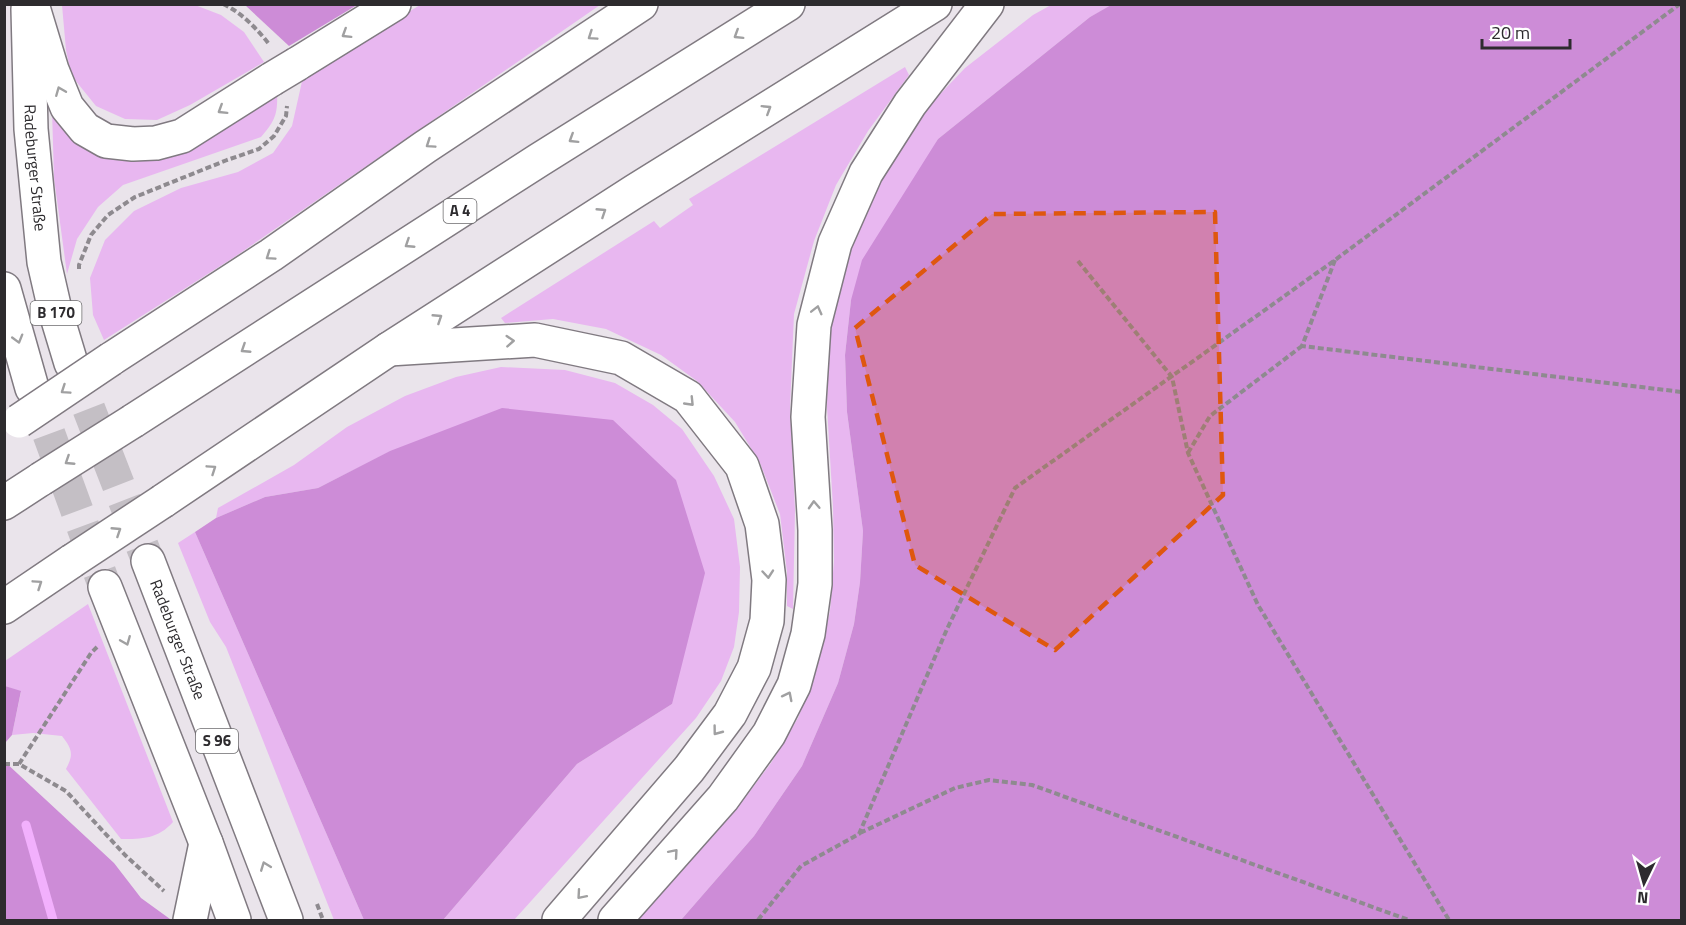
<svg xmlns="http://www.w3.org/2000/svg" width="1686" height="925" font-family="'Titillium Web',sans-serif">
	<rect width="100%" height="100%" fill="#eae4eb"/>
	<g fill="#e8b7f0">
		<path d="M62 5H195L221 15 244 32 264 62 190 105 157 120 125 119 96 106 75 80 70 69 66 50Z"/>
		<path d="M420 5H600L236 256 104 340 93 315 90 278 105 240 134 211 181 188 238 172 273 153 292 126 303 77Z"/>
		<path d="M1051 5H1113L1090 17 938 139 851 300 845 355 847 412 863 531 860 582 854 624 838 683 802 766 754 836 681 920H636L741 803 771 763 798 718 817 667 830 611 834 561 833 507 827 407 828 354 834 306 844 261 888 162 925 110 965 68 1033 15Z"/>
		<path d="M905 67 909 75 868 131 836 185 814 241 794 314 790 407 795 510 793 609 787 606V572L780 514 760 463 735 422 697 381 661 355 606 329 553 319 505 323 501 318 654 221 660 228 693 205 689 199Z"/>
		<path d="M277 92C278 114 275 121 261 137L123 185 98 207 77 239 67 274 54 178 52 110 93 147Z"/>
		<path d="M501 367 565 370 615 383 653 405 682 429 714 476 734 519 740 567 739 612 734 647 721 681 696 718 514 920H443L577 764 672 704 391 451 318 488 265 497 216 518 218 508 294 465 347 427 405 396 456 377Z"/>
		<path d="M195 532 364 920H334L226 647 210 622 178 543Z"/>
		<path d="M88 604 173 822C158 839 142 839 121 839L66 769C74 754 72 749 62 736L33 733 12 735 21 692 5 686V661Z"/>
	</g>
	<g fill="#cd8cd7">
		<path d="M1113 4 1681 5V920H681L754 836 802 766 838 683 854 624 860 582 863 531 847 412 845 355 851 300 862 260 938 139 1090 17Z"/>
		<path d="M245 5H357L289 46Z"/>
		<path d="M502 408 613 420 676 480 705 573 672 704 577 764 443 920H364L195 532 216 518 265 497 318 488 390 451Z"/>
		<path d="M5 686 21 691 12 735 5 743Z"/>
		<path d="M4 761 114 863 141 898 170 919 169 920H5Z"/>
	</g>
	<g fill="none" stroke-linecap="round" stroke-linejoin="round">
		<path stroke="#f2b0fd" stroke-width="9" d="M26 825 53 920"/>
		<g stroke="#c4bfc5" stroke-width="33" stroke-dasharray="33 16" stroke-linecap="butt">
			<path d="M71 363 148 561"/>
			<path d="M32 388 105 587"/>
		</g>
		<g stroke="#807a81" stroke-width="36">
			<path id="minor" d="M190 920 206 843"/>
		</g>
		<g stroke="#807a81" stroke-width="36">
			<g id="primary">
				<path id="s1" d="M28 9 31 129 44 262 55 310 71 363"/>
				<path d="M4 289 32 388"/>
				<path id="s2" d="M148 561 286 920"/>
				<path d="M105 587 206 843 234 920"/>
			</g>
		</g>
		<g stroke="#807a81" stroke-width="36">
			<g id="motorway">
				<path d="M32 4 52 70 67 107 85 129 106 141 133 144 156 143 182 136 272 79"/>
				<path d="M297 64 394 4"/>
				<path d="M389 349 535 340 621 358 688 397 742 466 762 524 769 580 767 621 754 668 730 714 689 769 559 920"/>
				<path d="M111 359 271 255 425 147 641 4"/>
				<path d="M133 421 539 160 788 4"/>
				<path d="M163 501 389 349 635 191 935 4"/>
				<path d="M4 503 41 479"/>
				<path d="M4 607 72 561"/>
				<path d="M615 920 723 798 769 734 794 685 808 634 815 584V530L808 417 814 325 835 243 866 173 910 104 987 4"/>
			</g>
		</g>
		<g stroke="#8e8a8f" stroke-width="4" stroke-dasharray="6 3" stroke-linecap="butt">
			<path d="M223 4C241 12 257 29 269 44"/>
			<path d="M1335 260 1302 346 1682 392"/>
			<path d="M1078 261 1172 377 1188 453 1258 605 1449 920"/>
			<path d="M79 269V265L91 235 108 215 135 197 227 160 259 149 274 136 286 116 287 106"/>
			<path d="M1188 453 1210 416 1302 346"/>
			<path d="M4 764H19L66 791 125 855 164 891"/>
			<path d="M19 764 91 653 97 647"/>
			<path d="M860 833 955 788 989 780 1032 785 1409 920"/>
			<path d="M317 904 323 920"/>
			<path d="M758 920 801 866 859 834 947 629 1015 488 1335 260 1680 4"/>
		</g>
		<use href="#minor" stroke="#fff" stroke-width="33"/>
		<use href="#primary" stroke="#fff" stroke-width="33"/>
		<use href="#motorway" stroke="#fff" stroke-width="33"/>
		<g stroke="#807a81" stroke-width="36" stroke-linecap="butt">
			<g id="motorway-bridge">
				<path d="M272 79 297 64"/>
				<path d="M19 421 111 359"/>
				<path d="M41 479 133 421"/>
				<path d="M72 561 163 501"/>
			</g>
		</g>
		<use href="#motorway-bridge" stroke="#fff" stroke-width="33"/>
	</g>
	<defs><path id="oneway-chevron" d="M-2-3.5L2.5 0L-2 3.5" fill="none" stroke-width="1.6" stroke-linecap="round" stroke-linejoin="round" transform="scale(1.5)"/></defs>
	<g stroke="#a0a0a1">
		<use href="#oneway-chevron" transform="translate(346 34) rotate(148)"/>
		<use href="#oneway-chevron" transform="translate(738 35) rotate(148)"/>
		<use href="#oneway-chevron" transform="translate(592 36) rotate(146)"/>
		<use href="#oneway-chevron" transform="translate(60 91) rotate(-112)"/>
		<use href="#oneway-chevron" transform="translate(767 109) rotate(-32)"/>
		<use href="#oneway-chevron" transform="translate(222 110) rotate(148)"/>
		<use href="#oneway-chevron" transform="translate(573 139) rotate(148)"/>
		<use href="#oneway-chevron" transform="translate(430 144) rotate(146)"/>
		<use href="#oneway-chevron" transform="translate(602 212) rotate(-33)"/>
		<use href="#oneway-chevron" transform="translate(409 244) rotate(147)"/>
		<use href="#oneway-chevron" transform="translate(270 256) rotate(146)"/>
		<use href="#oneway-chevron" transform="translate(817 310) rotate(-76)"/>
		<use href="#oneway-chevron" transform="translate(438 318) rotate(-33)"/>
		<use href="#oneway-chevron" transform="translate(18 339) rotate(74)"/>
		<use href="#oneway-chevron" transform="translate(510 341) rotate(-4)"/>
		<use href="#oneway-chevron" transform="translate(245 349) rotate(147)"/>
		<use href="#oneway-chevron" transform="translate(65 390) rotate(146)"/>
		<use href="#oneway-chevron" transform="translate(690 402) rotate(46)"/>
		<use href="#oneway-chevron" transform="translate(69 461) rotate(147)"/>
		<use href="#oneway-chevron" transform="translate(212 469) rotate(-34)"/>
		<use href="#oneway-chevron" transform="translate(814 505) rotate(-93)"/>
		<use href="#oneway-chevron" transform="translate(117 531) rotate(-33)"/>
		<use href="#oneway-chevron" transform="translate(768 574) rotate(85)"/>
		<use href="#oneway-chevron" transform="translate(38 584) rotate(-34)"/>
		<use href="#oneway-chevron" transform="translate(126 641) rotate(68)"/>
		<use href="#oneway-chevron" transform="translate(788 696) rotate(-63)"/>
		<use href="#oneway-chevron" transform="translate(717 731) rotate(127)"/>
		<use href="#oneway-chevron" transform="translate(674 853) rotate(-49)"/>
		<use href="#oneway-chevron" transform="translate(265 866) rotate(-111)"/>
		<use href="#oneway-chevron" transform="translate(581 895) rotate(131)"/>
	</g>
	<path fill="#df570e" fill-opacity="0.2" stroke="#df570e" stroke-width="4.5" stroke-dasharray="12 8" stroke-linejoin="round" d="M1215 212 1223 495 1055 650 915 565 855 328 992 214Z"/>
	<g text-anchor="middle" stroke-width="6" stroke-linejoin="round" paint-order="stroke">
		<g fill="#fff" stroke="#6c6b6d" stroke-width="1.5">
			<rect x="443.5" y="199" width="33" height="24" rx="4.5"/>
			<rect x="30.5" y="301" width="51" height="24" rx="4.5"/>
			<rect x="196" y="729" width="42" height="24" rx="4.5"/>
		</g>
		<g font-size="15" font-weight="bold" fill="#2d2b2e">
			<text x="460" y="216">A 4</text>
			<text x="56" y="318">B 170</text>
			<text x="217" y="746">S 96</text>
		</g>
		<g font-size="16" fill="#2d2b2e" stroke="#fff">
			<text dy="6" stroke="none"><textPath href="#s1" startOffset="159">Radeburger Straße</textPath></text>
			<text dy="6" stroke="none"><textPath href="#s2" startOffset="84">Radeburger Straße</textPath></text>
		</g>
	</g>
	<rect width="1686" height="925" fill="none" stroke="#2d2b2e" stroke-width="12"/>
	<g transform="translate(1644 883) rotate(185)" stroke="#ffffff" stroke-width="4.5" paint-order="stroke">
	<path d="M0-4.5L10 22L0 15L-10 22Z" fill="#2d2b2e"/>
	<text y="-9" font-size="16" font-weight="bold" text-anchor="middle" fill="#2d2b2e">N</text>
	</g>
	<path d="M1482 39v9h88v-9" fill="none" stroke="#2d2b2e" stroke-width="3"/>
	<text x="1491" y="39" font-size="18" fill="#2d2b2e" stroke="#ffffff" stroke-width="4.5" paint-order="stroke">20 m</text>
</svg>
